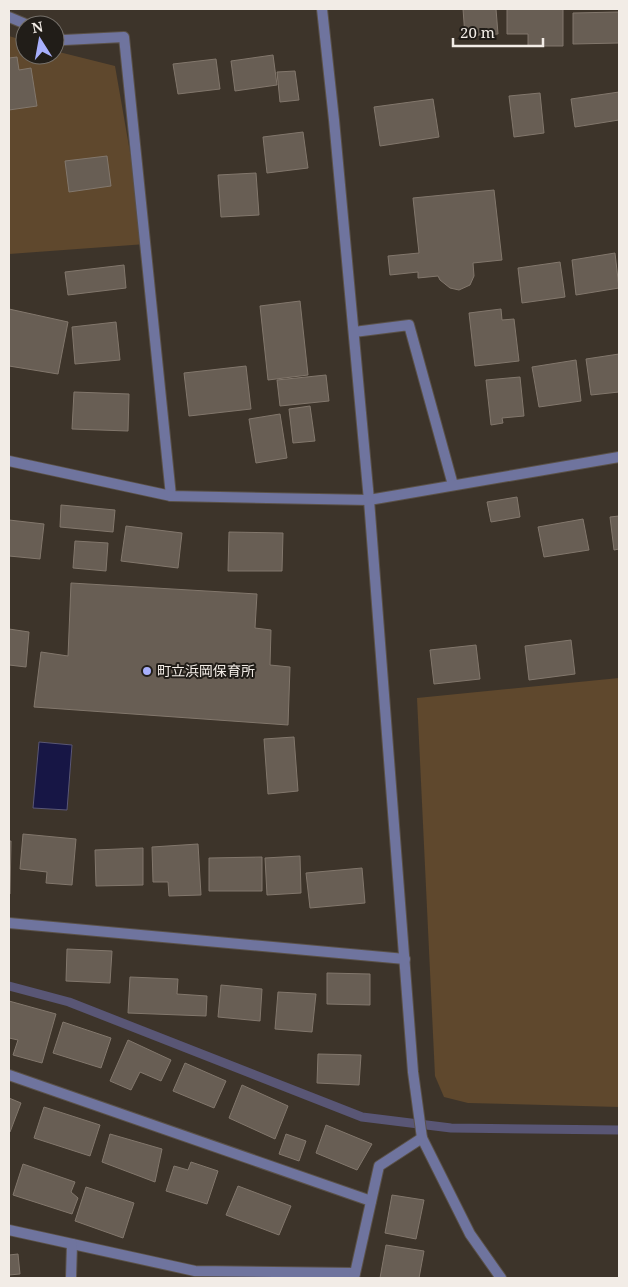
<svg xmlns="http://www.w3.org/2000/svg" width="628" height="1287" font-family="'Noto Serif','Noto Sans JP',serif">
	<rect width="100%" height="100%" fill="#3d342a"/>
	<g fill="#5f482d">
		<path d="M9 36 25 41V55H55V51L115 66 146 244 9 254Z"/>
		<path d="M619 678V1107L468 1103 444 1097 435 1076 417 698Z"/>
	</g>
	<path fill="#171645" stroke="#595675" d="M39 742 72 745 67 810 33 808Z"/>
	<g fill="none" stroke-linecap="round" stroke-linejoin="round">
		<path stroke="#595675" stroke-width="9" d="M9 986 69 1002 362 1117 451 1128 619 1130"/>
	</g>
	<g fill="#685e54" stroke="#82776c">
		<path d="M463 9H496L498 34 465 36Z"/>
		<path d="M507 9H563V46H528V34H507Z"/>
		<path d="M619 12V43L573 44V13Z"/>
		<path d="M273 55 277 85 235 91 231 61Z"/>
		<path d="M17 57 19 70 31 68 37 106 9 110V58Z"/>
		<path d="M216 59 220 89 178 94 173 64Z"/>
		<path d="M295 71 299 100 280 102 277 72Z"/>
		<path d="M619 92V120L575 127 571 99Z"/>
		<path d="M540 93 544 133 514 137 509 96Z"/>
		<path d="M433 99 439 137 380 146 374 107Z"/>
		<path d="M303 132 308 168 267 173 263 137Z"/>
		<path d="M107 156 111 186 69 192 65 161Z"/>
		<path d="M256 173 259 215 221 217 218 175Z"/>
		<path d="M494 190 502 260 473 263 474 276 470 285 459 290 450 288 440 280 438 276 418 278V272L390 275 388 256 419 253 413 198Z"/>
		<path d="M615 253 619 288 576 295 572 260Z"/>
		<path d="M560 262 565 297 522 303 518 268Z"/>
		<path d="M124 265 126 288 68 295 65 272Z"/>
		<path d="M300 301 308 375 268 380 260 306Z"/>
		<path d="M9 309 68 322 58 374 9 366Z"/>
		<path d="M501 309 502 320 514 319 519 361 475 366 469 313Z"/>
		<path d="M116 322 120 360 75 364 72 327Z"/>
		<path d="M619 354V392L591 395 586 359Z"/>
		<path d="M576 360 581 401 539 407 532 367Z"/>
		<path d="M246 366 251 409 189 416 184 373Z"/>
		<path d="M326 375 329 401 280 406 277 380Z"/>
		<path d="M520 377 524 416 502 418 503 423 491 425 486 380Z"/>
		<path d="M74 392 129 394 128 431 72 429Z"/>
		<path d="M310 406 315 441 293 443 289 409Z"/>
		<path d="M280 414 287 458 256 463 249 419Z"/>
		<path d="M517 497 520 517 491 522 487 502Z"/>
		<path d="M61 505 115 510 113 532 60 527Z"/>
		<path d="M619 516V549L614 550 610 517Z"/>
		<path d="M583 519 589 550 544 557 538 527Z"/>
		<path d="M9 520 44 524 40 559 9 556Z"/>
		<path d="M126 526 182 533 178 568 121 561Z"/>
		<path d="M229 532 283 533 282 571H228Z"/>
		<path d="M75 541 108 543 106 571 73 568Z"/>
		<path d="M71 583 257 594 255 628 271 630 270 665 290 667 288 725 34 707 41 652 68 656Z"/>
		<path d="M9 629 29 632 26 667 9 665Z"/>
		<path d="M571 640 575 674 529 680 525 646Z"/>
		<path d="M476 645 480 679 434 684 430 650Z"/>
		<path d="M294 737 298 791 268 794 264 739Z"/>
		<path d="M23 834 76 839 72 885 46 883 47 872 20 869Z"/>
		<path d="M9 841H11L10 894H9Z"/>
		<path d="M198 844 201 895 169 896 168 882H153L152 847Z"/>
		<path d="M143 848V885L96 886 95 850Z"/>
		<path d="M300 856 301 893 267 895 265 858Z"/>
		<path d="M262 857V891H209V858Z"/>
		<path d="M362 868 365 903 310 908 306 873Z"/>
		<path d="M67 949 112 951 110 983 66 981Z"/>
		<path d="M327 973 370 974V1005L327 1004Z"/>
		<path d="M130 977 178 979 177 994 207 996 206 1016 128 1013Z"/>
		<path d="M221 985 262 989 260 1021 218 1017Z"/>
		<path d="M278 992 316 994 312 1032 275 1029Z"/>
		<path d="M9 1001 56 1014 42 1063 13 1055 18 1040 9 1038Z"/>
		<path d="M63 1022 111 1038 101 1068 53 1053Z"/>
		<path d="M128 1040 171 1060 161 1081 140 1072 131 1090 110 1081Z"/>
		<path d="M318 1054 361 1055 359 1085 317 1083Z"/>
		<path d="M185 1063 226 1081 214 1108 173 1091Z"/>
		<path d="M242 1085 288 1106 275 1139 229 1118Z"/>
		<path d="M9 1098 21 1103 10 1132H9Z"/>
		<path d="M44 1107 100 1125 90 1156 34 1138Z"/>
		<path d="M326 1125 372 1144 357 1170 316 1153Z"/>
		<path d="M110 1134 162 1149 155 1182 102 1162Z"/>
		<path d="M286 1134 306 1141 299 1161 279 1154Z"/>
		<path d="M191 1162 218 1171 207 1204 166 1191 174 1166 188 1170Z"/>
		<path d="M23 1164 75 1182 71 1192 78 1198 72 1214 13 1195Z"/>
		<path d="M238 1186 291 1206 279 1235 226 1215Z"/>
		<path d="M86 1187 134 1203 123 1238 75 1221Z"/>
		<path d="M392 1195 424 1200 416 1239 385 1233Z"/>
		<path d="M386 1245 424 1251 419 1278H380Z"/>
		<path d="M18 1254 20 1274 9 1275V1255Z"/>
	</g>
	<g fill="none" stroke-linecap="round" stroke-linejoin="round">
		<g stroke="#5a5148" stroke-width="12">
			<path id="service" d="M354 332 409 325 453 485"/>
		</g>
		<g stroke="#5a5148" stroke-width="12">
			<g id="minor">
				<path d="M9 17 28 25"/>
				<path d="M55 37 64 40 124 37 171 496"/>
				<path d="M9 461 171 496 369 500 619 457"/>
				<path d="M9 923 405 959"/>
				<path d="M9 1075 371 1201"/>
				<path d="M9 1230 195 1271 355 1273"/>
				<path d="M71 1278 72 1244"/>
				<path d="M354 1278 379 1166 422 1138"/>
			</g>
		</g>
		<g stroke="#5a5148" stroke-width="12">
			<path id="tertiary" d="M322 9 334 120 369 500 413 1072 422 1138 470 1234 501 1278"/>
		</g>
		<use href="#service" stroke="#6f749e" stroke-width="10"/>
		<use href="#minor" stroke="#6f749e" stroke-width="10"/>
		<use href="#tertiary" stroke="#6f749e" stroke-width="10"/>
	</g>
	<circle fill="#a8b0fc" stroke="#211d18" stroke-width="2" cx="147" cy="671" r="5"/>
	<g text-anchor="middle" stroke-width="4" stroke-linejoin="round" paint-order="stroke">
		<g font-size="14" fill="#f2ece6" stroke="#211d18" text-anchor="start">
			<text x="157" y="676">町立浜岡保育所</text>
		</g>
	</g>
	<rect width="628" height="1287" fill="none" stroke="#f2ece6" stroke-width="20"/>
	<g transform="translate(40 40) rotate(349)"><circle r="24" fill="#211d18" stroke="#75706a"/>
	<path d="M0-4L9 19L0 12L-9 19Z" fill="#a8b0fc"/>
	<text y="-8" font-size="14" font-weight="bold" text-anchor="middle" fill="#f2ece6">N</text>
	</g>
	<path d="M453 38v8h90v-8" fill="none" stroke="#f2ece6" stroke-width="2.5"/>
	<text x="460" y="38" font-size="15" fill="#f2ece6" stroke="#211d18" stroke-width="4" paint-order="stroke">20 m</text>
</svg>
